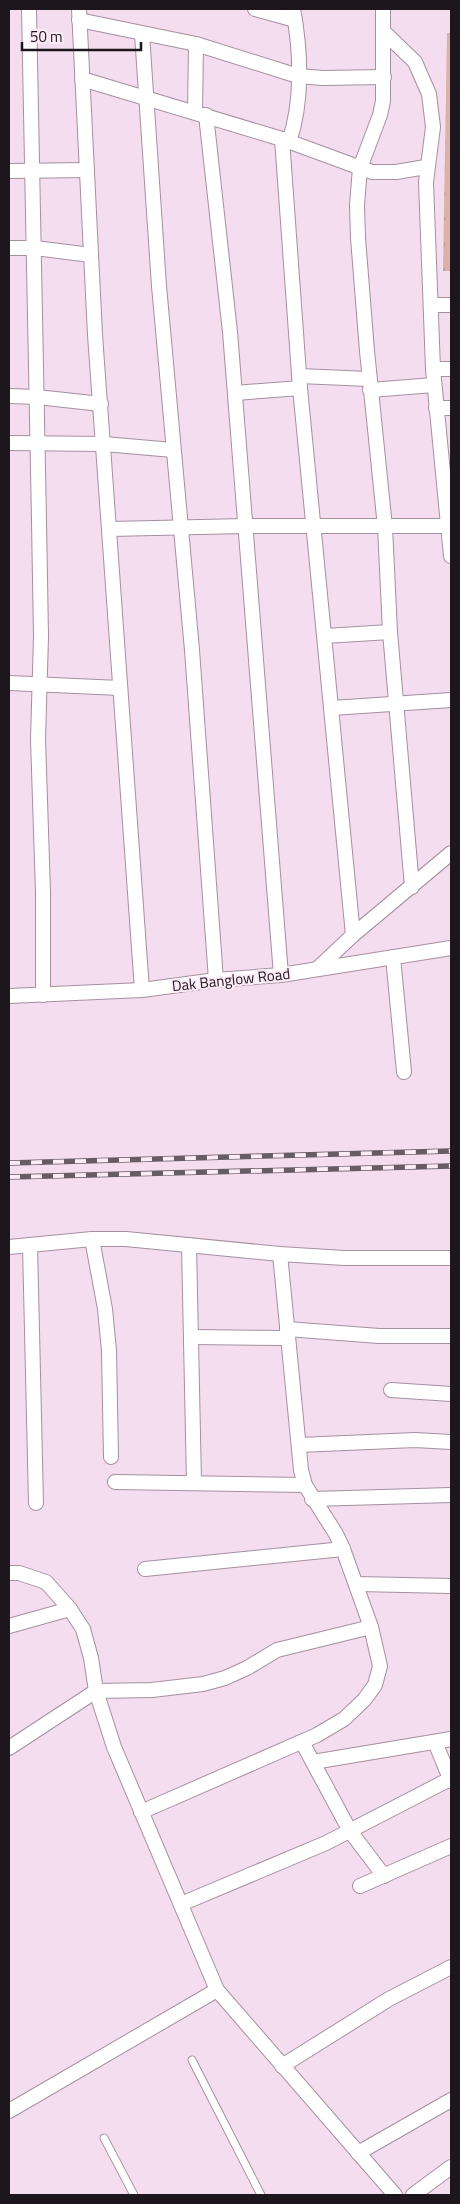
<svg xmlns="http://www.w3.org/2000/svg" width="460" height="2204" font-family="'Titillium Web',sans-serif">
	<defs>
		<pattern id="park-tufts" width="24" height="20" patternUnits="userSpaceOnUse" patternTransform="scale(1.25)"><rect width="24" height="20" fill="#dab2a8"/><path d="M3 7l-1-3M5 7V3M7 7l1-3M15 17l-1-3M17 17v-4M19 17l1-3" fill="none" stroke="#bb9890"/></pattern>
	</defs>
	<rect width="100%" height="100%" fill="#f3ddee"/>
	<path fill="url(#park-tufts)" d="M447 33H451V271H443Z"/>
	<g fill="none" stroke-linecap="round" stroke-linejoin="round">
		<g stroke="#a590a0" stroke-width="9">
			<g id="service">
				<path d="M192 2060 261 2195"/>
				<path d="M104 2138 134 2195"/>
			</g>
		</g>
		<g stroke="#a590a0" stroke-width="16">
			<g id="minor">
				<path d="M29 9 39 521 41 637 38 739 43 892V995"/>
				<path d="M79 9 95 335 142 990"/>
				<path d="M255 9 295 20"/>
				<path d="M383 9V101L380 115 360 168 357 205 358 238 367 351 385 527 390 632 412 887"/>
				<path d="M79 20 196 44 298 76 323 78 384 77"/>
				<path d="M384 32 415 62 429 94 433 127 426 182 433 369 451 556"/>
				<path d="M142 34 159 286 192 650 216 980"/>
				<path d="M82 79 282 139 372 172H396L426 167"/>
				<path d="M195 112 196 44"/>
				<path d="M206 115 230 332 281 975"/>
				<path d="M282 139 300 388 353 935"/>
				<path d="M289 142C303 101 301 51 293 9"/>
				<path d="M9 171 87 170"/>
				<path d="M9 248H35L91 255"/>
				<path d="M431 305H451"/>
				<path d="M433 369H451"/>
				<path d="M299 376 369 379"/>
				<path d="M370 390 434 385"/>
				<path d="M235 393 300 388"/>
				<path d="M9 396 37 397 101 404"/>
				<path d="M436 408H451"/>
				<path d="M9 443 104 444 173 450"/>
				<path d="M110 529 245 526H451"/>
				<path d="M325 636 390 632"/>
				<path d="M9 683 120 688"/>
				<path d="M332 708 451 700"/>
				<path d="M393 957 404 1072"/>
				<path d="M317 969 353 935 451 853"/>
				<path d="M9 996 142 990 216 980 281 975 451 948"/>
				<path d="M92 1239 105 1309 109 1351 111 1457"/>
				<path d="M30 1245 36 1503"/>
				<path d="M189 1245 194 1483"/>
				<path d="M9 1247 92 1239H126L280 1254 344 1258H451"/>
				<path d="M287 1329 379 1336H451"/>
				<path d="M191 1337 288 1338"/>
				<path d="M391 1390 451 1394"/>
				<path d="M299 1445 415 1440 451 1442"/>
				<path d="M115 1482 305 1485"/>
				<path d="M312 1499 451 1495"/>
				<path d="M145 1569 343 1549"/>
				<path d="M9 1573H19L46 1582 70 1609 83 1629 91 1658 96 1691 114 1747 217 1990 395 2195"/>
				<path d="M357 1584 451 1586"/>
				<path d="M9 1626 70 1609"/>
				<path d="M302 1742 350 1831 384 1876"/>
				<path d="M435 1742 451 1781"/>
				<path d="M9 1748 96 1691 152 1690 203 1684 225 1678 247 1668 277 1650 371 1627"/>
				<path d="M313 1762 451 1739"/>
				<path d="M141 1812 317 1735 344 1719 364 1700 375 1685 380 1666 371 1627 343 1549 336 1534 305 1485 301 1470 280 1254"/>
				<path d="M360 1886 451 1846"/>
				<path d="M181 1904 326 1843 450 1779"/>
				<path d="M282 2066 389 1999 451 1967"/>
				<path d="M9 2111 217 1990"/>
				<path d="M358 2153 451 2100"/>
				<path d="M413 2195 451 2167"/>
			</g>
		</g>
		<use href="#service" stroke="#fff" stroke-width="7"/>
		<use href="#minor" stroke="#fff" stroke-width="14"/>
		<g stroke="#675b65" stroke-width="5.5">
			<g id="rail">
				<path d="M9 1163 451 1151"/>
				<path d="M9 1177 451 1166"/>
			</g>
		</g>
		<use href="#rail" stroke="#fdebf9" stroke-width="4" stroke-dasharray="11" stroke-linecap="butt"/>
	</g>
	<g text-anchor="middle" stroke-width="4" stroke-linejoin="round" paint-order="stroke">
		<g font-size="15" fill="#1d161c" stroke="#fdebf9">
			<text transform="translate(231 980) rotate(-6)" y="5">Dak Banglow Road</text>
		</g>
	</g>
	<rect width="460" height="2204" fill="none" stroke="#1d161c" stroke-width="20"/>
	<path d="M22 42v8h119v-8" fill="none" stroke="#1d161c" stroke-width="2.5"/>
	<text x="30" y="42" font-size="15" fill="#1d161c" stroke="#fdebf9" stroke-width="4" paint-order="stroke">50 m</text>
</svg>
